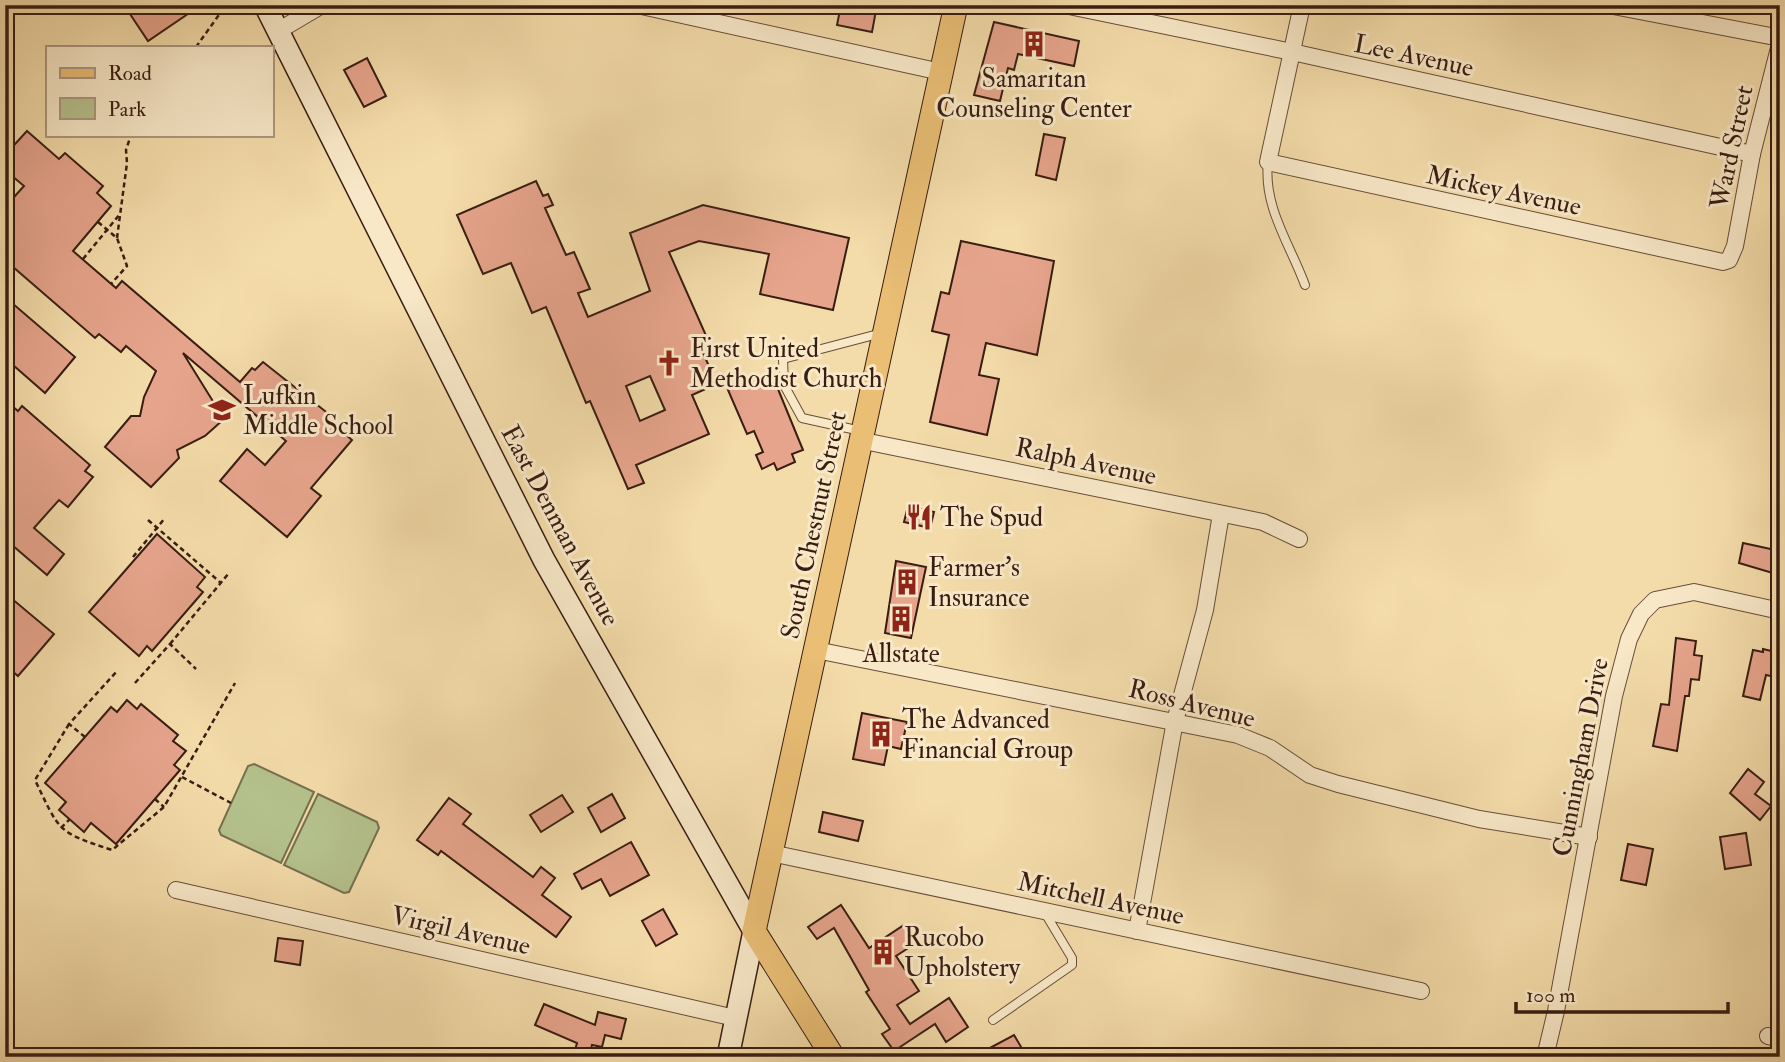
<svg xmlns="http://www.w3.org/2000/svg" width="1785" height="1062" font-family="'IM FELL Double Pica',serif">
	<rect width="100%" height="100%" fill="#f4dcaa"/>
	<filter id="stains"><feTurbulence type="fractalNoise" baseFrequency=".00286" numOctaves="4"/><feColorMatrix values="0 0 0 0 .2 0 0 0 0 .09 0 0 0 0 .02 0 0 0 .5 -.17"/></filter>
	<radialGradient id="worn" r=".72"><stop offset=".6" stop-color="#630" stop-opacity="0"/><stop offset="1" stop-color="#630" stop-opacity=".3"/></radialGradient>
	<g fill="#b5c28d" stroke="#777050" stroke-width="2">
		<path d="M254 764 314 792 281 863 221 835 219 830 248 766Z"/>
		<path d="M318 794 377 822 379 828 349 892 344 893 284 865Z"/>
	</g>
	<g fill="#e6a48c" stroke="#391d13" stroke-width="2" fill-rule="evenodd">
		<path d="M124 5H201L148 41Z"/>
		<path d="M841 5H877L872 32 837 25Z"/>
		<path d="M994 22 1079 41 1074 66 1018 54 1014 70 1008 68 1000 101 974 95Z"/>
		<path d="M367 58 386 96 364 107 344 70Z"/>
		<path d="M27 131 59 159 65 153 103 186 97 193 111 206 73 251 116 288 122 281 240 382 252 368 255 370 263 362 330 415 327 418 352 440 311 488 321 496 287 537 220 481 247 449 265 465 286 441 183 353 224 419 205 436 177 450 179 458 151 487 105 447 131 416H140L144 397 156 371 126 346 121 352 99 334 95 338 5 260V207L24 186 5 170V155Z"/>
		<path d="M1044 134 1065 138 1056 180 1036 175Z"/>
		<path d="M536 181 543 196 548 194 553 205 545 208 566 255 574 252 590 289 578 293 588 317 650 291 630 233 703 205 849 238 833 310 760 294 769 254 699 241 669 252 708 340 699 344 717 384 692 395 709 434 636 465 644 483 628 489 590 401 586 403 546 307 532 313 511 263 483 274 457 215ZM650 376 665 410 640 421 626 386Z"/>
		<path d="M961 241 1054 261 1037 355 986 343 979 375 999 379 987 435 930 422 949 335 932 331 941 292 949 294Z"/>
		<path d="M5 297 75 357 45 393 5 358Z"/>
		<path d="M771 372 803 450 792 454 795 462 777 470 774 463 762 469 756 455 763 452 754 431 747 434 728 390Z"/>
		<path d="M5 400 18 411 22 406 90 465 85 471 93 477 68 507 59 500 34 528 64 554 47 575 5 539Z"/>
		<path d="M908 506 934 512 930 528 904 522Z"/>
		<path d="M157 534 205 577 197 587 203 592 152 651 147 646 139 656 89 612Z"/>
		<path d="M1743 543 1780 551 1776 574 1739 563Z"/>
		<path d="M896 561 926 567 911 638 885 633Z"/>
		<path d="M5 593 54 634 18 676 5 665Z"/>
		<path d="M1676 638 1696 641 1694 655 1702 656 1699 680 1691 679 1689 696H1685L1677 751 1653 746 1661 704 1669 705Z"/>
		<path d="M1763 649 1780 653V678L1766 675 1760 700 1743 696 1753 650 1763 652Z"/>
		<path d="M127 700 137 709 141 704 178 735 173 741 186 751 174 765 180 770 116 844 91 823 84 832 59 810 66 802 45 783 111 707 117 712Z"/>
		<path d="M862 713 907 722 901 749 888 746 884 765 853 759Z"/>
		<path d="M1748 769 1764 782 1755 794 1771 806 1760 820 1730 793Z"/>
		<path d="M612 794 625 818 601 832 588 808Z"/>
		<path d="M562 795 573 812 541 832 530 815Z"/>
		<path d="M449 798 471 814 463 824 533 877 541 867 555 878 542 895 571 917 556 937 441 851 438 855 417 840Z"/>
		<path d="M823 812 863 821 858 841 819 832Z"/>
		<path d="M1746 833 1751 865 1725 869 1720 837Z"/>
		<path d="M631 842 649 875 610 896 601 879 582 889 574 874Z"/>
		<path d="M1628 844 1653 849 1646 885 1621 880Z"/>
		<path d="M841 905 869 948 904 925 916 943 896 956 919 991 897 1005 910 1024 949 998 968 1027 946 1042 935 1024 894 1051 882 1034 890 1029 866 992 869 990 834 928 817 939 808 927Z"/>
		<path d="M663 909 677 934 656 946 642 921Z"/>
		<path d="M278 938 303 941 300 965 275 961Z"/>
		<path d="M544 1004 595 1025 598 1012 626 1019 621 1039 605 1035 602 1047 592 1045 589 1057H573L577 1043 535 1025Z"/>
		<path d="M1014 1035 1027 1057H973Z"/>
	</g>
	<g fill="none" stroke-linecap="round" stroke-linejoin="round">
		<g stroke="#684d39" stroke-width="10">
			<g id="service">
				<path d="M1268 162C1263 207 1290 244 1305 285"/>
				<path d="M861 431 802 418 784 385 783 359 882 333"/>
				<path d="M993 1020 1072 965V958L1045 913"/>
			</g>
		</g>
		<g stroke="#684d39" stroke-width="18">
			<g id="minor">
				<path d="M637 5 941 72"/>
				<path d="M1064 5 1292 52 1752 154"/>
				<path d="M1302 5 1268 162 1723 262 1729 260 1735 246 1752 154 1780 44"/>
				<path d="M1608 5 1780 38"/>
				<path d="M278 31 322 5"/>
				<path d="M859 440 1263 522 1299 539"/>
				<path d="M816 650 1238 735 1270 748 1310 775 1338 784 1479 819 1589 837"/>
				<path d="M771 853 1421 991"/>
				<path d="M176 890 735 1018"/>
				<path d="M1137 931 1175 721 1205 610 1221 514"/>
				<path d="M1768 1036 1780 1039"/>
				<path d="M1545 1057 1556 1011 1614 696 1629 639 1641 614 1655 600 1694 592 1780 611"/>
			</g>
		</g>
		<g stroke="#391d13" stroke-width="24">
			<path id="secondary" d="M265 5 544 560 754 931 728 1057"/>
		</g>
		<g stroke="#391d13" stroke-width="25">
			<path id="primary" d="M833 1057 754 931 956 5"/>
		</g>
		<g stroke="#391d13" stroke-width="2.5" stroke-dasharray="5 3.5" stroke-linecap="butt">
			<path d="M196 47 226 5"/>
			<path d="M98 222 117 238 127 266 111 284"/>
			<path d="M117 238 127 163 126 150 131 135"/>
			<path d="M83 259 120 214"/>
			<path d="M148 520 221 583"/>
			<path d="M133 557 165 518"/>
			<path d="M170 644 229 573"/>
			<path d="M135 683 170 644 196 669"/>
			<path d="M69 724 35 780C60 832 57 832 112 850L164 807 235 683"/>
			<path d="M85 737 69 724 118 670"/>
			<path d="M182 777 231 803"/>
			<path d="M155 799 164 807"/>
			<path d="M61 828 70 819"/>
		</g>
		<use href="#service" stroke="#f8e8c8" stroke-width="8"/>
		<use href="#minor" stroke="#f8e8c8" stroke-width="16"/>
		<use href="#secondary" stroke="#f8e8c8" stroke-width="21"/>
		<use href="#primary" stroke="#eabe75" stroke-width="23"/>
	</g>
	<defs>
		<g id="building-bare" transform="scale(2.1)"><path d="M-4-6H4V6H1V3H-1V6H-4ZM-2.5-4.3h1.7v1.8h-1.7ZM.8-4.3h1.7v1.8H.8ZM-2.5-1h1.7V.8h-1.7ZM.8-1h1.7V.8H.8Z" fill="#8f2418" stroke="#f8e8c8" stroke-width="2.5" paint-order="stroke"/></g>
		<g id="church-bare" transform="scale(2.1)"><path d="M-1.2-6h2.4v3.5h3.3v2.4h-3.3V6h-2.4V-.1h-3.3v-2.4h3.3Z" fill="#8f2418" stroke="#f8e8c8" stroke-width="2.5" paint-order="stroke"/></g>
		<g id="school-bare" transform="scale(2.1)"><path d="M0-5L7-2L0 1L-7-2ZM-4 1L0 2.5L4 1V4Q0 6-4 4Z" fill="#8f2418" stroke="#f8e8c8" stroke-width="2.5" paint-order="stroke"/></g>
		<g id="restaurant-bare" transform="scale(2.1)"><path d="M-5-6h1v4h1v-4h1v4h1v-4h1v5L-1.5 .5V6h-2V.5L-5-1ZM5-6V6H3V1.5H1.5Q1.5-4 5-6Z" fill="#8f2418" stroke="#f8e8c8" stroke-width="2.5" paint-order="stroke"/></g>
	</defs>
	<g fill-rule="evenodd">
		<use href="#building-bare" x="1034" y="44"/>
		<use href="#church-bare" x="669" y="363"/>
		<use href="#school-bare" x="222" y="410"/>
		<use href="#restaurant-bare" x="919" y="517"/>
		<use href="#building-bare" x="907" y="582"/>
		<use href="#building-bare" x="901" y="619"/>
		<use href="#building-bare" x="881" y="734"/>
		<use href="#building-bare" x="883" y="952"/>
	</g>
	<g text-anchor="middle" stroke-width="6" stroke-linejoin="round" paint-order="stroke">
		<g font-size="26" fill="#391d13" stroke="#f8e8c8">
			<text transform="translate(1414 55) rotate(12)" y="9">Lee Avenue</text>
			<text transform="translate(1731 147) rotate(-78)" y="9">Ward Street</text>
			<text transform="translate(1504 190) rotate(12)" y="9">Mickey Avenue</text>
			<text transform="translate(1086 461) rotate(12)" y="9">Ralph Avenue</text>
			<text transform="translate(561 525) rotate(62)" y="9">East Denman Avenue</text>
			<text transform="translate(813 525) rotate(-78)" y="9">South Chestnut Street</text>
			<text transform="translate(1192 703) rotate(14)" y="9">Ross Avenue</text>
			<text transform="translate(1580 757) rotate(-79)" y="9">Cunningham Drive</text>
			<text transform="translate(1101 898) rotate(12)" y="9">Mitchell Avenue</text>
			<text transform="translate(461 930) rotate(13)" y="9">Virgil Avenue</text>
		</g>
		<g font-size="26" fill="#391d13" stroke="#f8e8c8" text-anchor="start">
			<text x="1034" y="87" text-anchor="middle">Samaritan<tspan x="1034" dy="30">Counseling Center</tspan></text>
			<text x="690" y="357">First United<tspan x="690" dy="30">Methodist Church</tspan></text>
			<text x="243" y="404">Lufkin<tspan x="243" dy="30">Middle School</tspan></text>
			<text x="940" y="526">The Spud</text>
			<text x="928" y="576">Farmer's<tspan x="928" dy="30">Insurance</tspan></text>
			<text x="901" y="662" text-anchor="middle">Allstate</text>
			<text x="902" y="728">The Advanced<tspan x="902" dy="30">Financial Group</tspan></text>
			<text x="904" y="946">Rucobo<tspan x="904" dy="30">Upholstery</tspan></text>
		</g>
	</g>
	<rect width="1785" height="1062" fill="none" stroke="#f4dcaa" stroke-width="28"/>
	<rect x="7" y="7" width="1771" height="1048" fill="none" stroke="#391d13" stroke-width="3.5"/>
	<rect x="14" y="14" width="1757" height="1034" fill="none" stroke="#391d13" stroke-width="2"/>
	<rect x="46" y="46" width="228" height="91" fill="#f8e8c8" stroke="#ac9780" stroke-width="2"/>
	<rect x="60" y="68" width="35" height="10" fill="#eabe75" stroke="#ac9780" stroke-width="2"/>
	<text x="108" y="80" font-size="21" fill="#391d13">Road</text>
	<rect x="60" y="98" width="35" height="21" fill="#b5c28d" stroke="#ac9780" stroke-width="2"/>
	<text x="108" y="116" font-size="21" fill="#391d13">Park</text>
	<path d="M1516 1002v10h212v-10" fill="none" stroke="#391d13" stroke-width="3.5"/>
	<text x="1526" y="1002" font-size="21" fill="#391d13" stroke="#f8e8c8" stroke-width="5" paint-order="stroke">100 m</text>
	<rect width="100%" height="100%" filter="url(#stains)"/>
	<rect width="100%" height="100%" fill="url(#worn)"/>
</svg>
